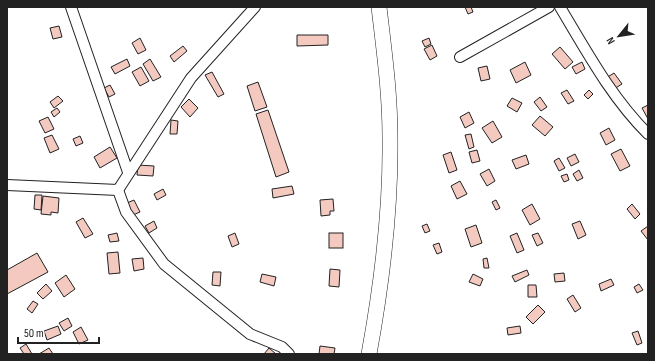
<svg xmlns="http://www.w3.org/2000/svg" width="655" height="361" font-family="'Sofia Sans Condensed',sans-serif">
	<rect width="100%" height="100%" fill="#fff"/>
	<g fill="#f3c9c0" stroke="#222">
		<path d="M465 7H471L473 12 468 14Z"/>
		<path d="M59 26 62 37 53 39 50 28Z"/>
		<path d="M297 35H328V45L297 46Z"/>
		<path d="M140 38 146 50 138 54 132 43Z"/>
		<path d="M429 38 431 44 425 47 422 41Z"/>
		<path d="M432 45 437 56 430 60 424 49Z"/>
		<path d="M183 46 187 51 174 62 170 56Z"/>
		<path d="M560 47 573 62 565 69 552 54Z"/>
		<path d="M127 59 130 66 115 74 111 67Z"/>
		<path d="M150 59 161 77 153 81 143 64Z"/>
		<path d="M525 62 531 75 516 83 510 70Z"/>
		<path d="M582 62 585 69 576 74 572 67Z"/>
		<path d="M487 66 490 79 481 81 478 68Z"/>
		<path d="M141 67 149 81 140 86 132 72Z"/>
		<path d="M212 72 224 94 218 97 205 75Z"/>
		<path d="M614 73 622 84 614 89 606 78Z"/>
		<path d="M258 82 267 107 255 111 247 86Z"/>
		<path d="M110 85 115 94 109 97 104 88Z"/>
		<path d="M567 90 574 101 568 104 561 93Z"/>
		<path d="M589 90 593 94 588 99 584 95Z"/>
		<path d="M58 96 63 101 54 108 50 102Z"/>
		<path d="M540 97 547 107 541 111 534 102Z"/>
		<path d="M512 98 522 103 517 112 507 106Z"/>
		<path d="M189 99 198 108 190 117 181 107Z"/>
		<path d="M648 105V119L642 108Z"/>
		<path d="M57 108 60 112 54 117 51 112Z"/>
		<path d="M268 110 289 172 276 177 256 114Z"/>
		<path d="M469 112 474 123 465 128 460 117Z"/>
		<path d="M540 116 553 127 545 136 532 125Z"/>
		<path d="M48 117 54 129 45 133 39 121Z"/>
		<path d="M171 120 178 121 177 134H170Z"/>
		<path d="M493 121 502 137 492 143 482 128Z"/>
		<path d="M609 128 615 140 606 145 600 133Z"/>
		<path d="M471 134 474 147 469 149 465 135Z"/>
		<path d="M52 135 59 149 50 153 44 138Z"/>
		<path d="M80 136 83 143 76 146 73 139Z"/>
		<path d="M110 147 117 158 100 168 94 157Z"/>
		<path d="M621 149 630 166 620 171 611 154Z"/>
		<path d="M477 150 480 161 472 163 469 152Z"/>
		<path d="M451 152 457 170 449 173 443 155Z"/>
		<path d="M575 154 579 162 571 166 567 158Z"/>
		<path d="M526 155 529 164 516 169 512 160Z"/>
		<path d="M559 158 565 168 559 171 554 161Z"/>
		<path d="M138 165 154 166 153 176 137 175Z"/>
		<path d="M489 169 495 181 487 186 480 174Z"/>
		<path d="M579 170 583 178 577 181 573 174Z"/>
		<path d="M567 174 569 180 564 182 561 176Z"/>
		<path d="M460 181 467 194 457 199 451 186Z"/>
		<path d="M292 186 294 194 273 198 272 189Z"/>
		<path d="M163 189 166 195 157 200 154 194Z"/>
		<path d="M35 195H42L41 210 34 209Z"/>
		<path d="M43 196 59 198 58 213 51 212V215L41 214Z"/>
		<path d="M333 199 334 211H330V215L321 216 320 200Z"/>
		<path d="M134 200 140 212 133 215 127 203Z"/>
		<path d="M496 200 500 208 496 210 492 202Z"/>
		<path d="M532 204 540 219 530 225 522 210Z"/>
		<path d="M632 204 640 214 635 219 627 209Z"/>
		<path d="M83 218 93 234 85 238 76 222Z"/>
		<path d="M154 221 157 228 149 233 145 226Z"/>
		<path d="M580 221 586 235 578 239 572 224Z"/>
		<path d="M427 224 430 231 425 233 422 226Z"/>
		<path d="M476 225 482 243 471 247 465 229Z"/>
		<path d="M648 226V240L641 231Z"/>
		<path d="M117 233 119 241 110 242 108 235Z"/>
		<path d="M235 233 239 244 232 247 228 236Z"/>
		<rect x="329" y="233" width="14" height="15"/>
		<path d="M517 233 524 250 517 253 510 236Z"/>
		<path d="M538 233 543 243 537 246 532 235Z"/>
		<path d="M439 243 442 252 437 254 433 245Z"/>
		<path d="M118 252 120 273 109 274 107 253Z"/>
		<path d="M37 253 48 272 7 294V270Z"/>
		<path d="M143 258 144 269 134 271 132 259Z"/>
		<path d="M487 258 489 268H484L483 259Z"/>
		<path d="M330 269 340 270 339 287 329 286Z"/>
		<path d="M527 270 529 275 515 282 512 276Z"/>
		<path d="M213 272H221L220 286 212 285Z"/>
		<path d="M564 273 565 281 555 282 554 274Z"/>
		<path d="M262 274 276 277 274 286 260 282Z"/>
		<path d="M473 274 483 279 480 286 469 282Z"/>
		<path d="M66 275 75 289 64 297 55 283Z"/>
		<path d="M611 279 614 285 601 291 599 284Z"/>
		<path d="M46 284 52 291 43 299 37 293Z"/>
		<path d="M639 284 643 290 637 293 634 287Z"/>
		<path d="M528 285H536L537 297H528Z"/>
		<path d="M573 295 581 308 575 312 567 299Z"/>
		<path d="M33 301 38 304 32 313 27 309Z"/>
		<path d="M538 305 545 312 533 324 526 317Z"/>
		<path d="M68 318 72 326 64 331 59 323Z"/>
		<path d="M58 326 61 334 47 340 44 331Z"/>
		<path d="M520 326 521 333 508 335 507 328Z"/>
		<path d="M81 327 88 340 79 344 73 332Z"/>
		<path d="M638 331 642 343 637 345 632 333Z"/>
		<path d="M26 344 32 354H24L20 348Z"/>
		<path d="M320 346 335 348 334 354H319Z"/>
		<path d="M49 348 53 354H39Z"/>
		<path d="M269 348 276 354H264Z"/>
	</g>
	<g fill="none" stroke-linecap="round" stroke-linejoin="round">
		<g stroke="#222" stroke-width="12">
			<g id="minor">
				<path d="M71 7 128 172"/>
				<path d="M560 7C587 52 611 97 648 134"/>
				<path d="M460 57 549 7"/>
				<path d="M7 185 118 190 191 78 255 7"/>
				<path d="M118 190 126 212 164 264 250 334 282 347 289 354"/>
			</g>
		</g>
		<g stroke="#222" stroke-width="16">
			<path id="primary" d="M369 354C382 283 391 210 390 137 390 93 384 50 379 7"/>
		</g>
		<use href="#minor" stroke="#fff" stroke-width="10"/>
		<use href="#primary" stroke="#fff" stroke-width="15"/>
	</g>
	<rect width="655" height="361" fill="none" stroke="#222222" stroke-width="16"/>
	<g transform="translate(619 36) rotate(240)" stroke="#ffffff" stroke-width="3" paint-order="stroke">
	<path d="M0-3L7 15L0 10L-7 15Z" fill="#222222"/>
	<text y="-6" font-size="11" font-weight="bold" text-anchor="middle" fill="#222222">N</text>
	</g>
	<path d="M18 337v6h81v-6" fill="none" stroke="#222222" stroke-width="2"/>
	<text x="24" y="337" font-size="12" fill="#222222" stroke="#ffffff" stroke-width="3" paint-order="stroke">50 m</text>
</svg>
